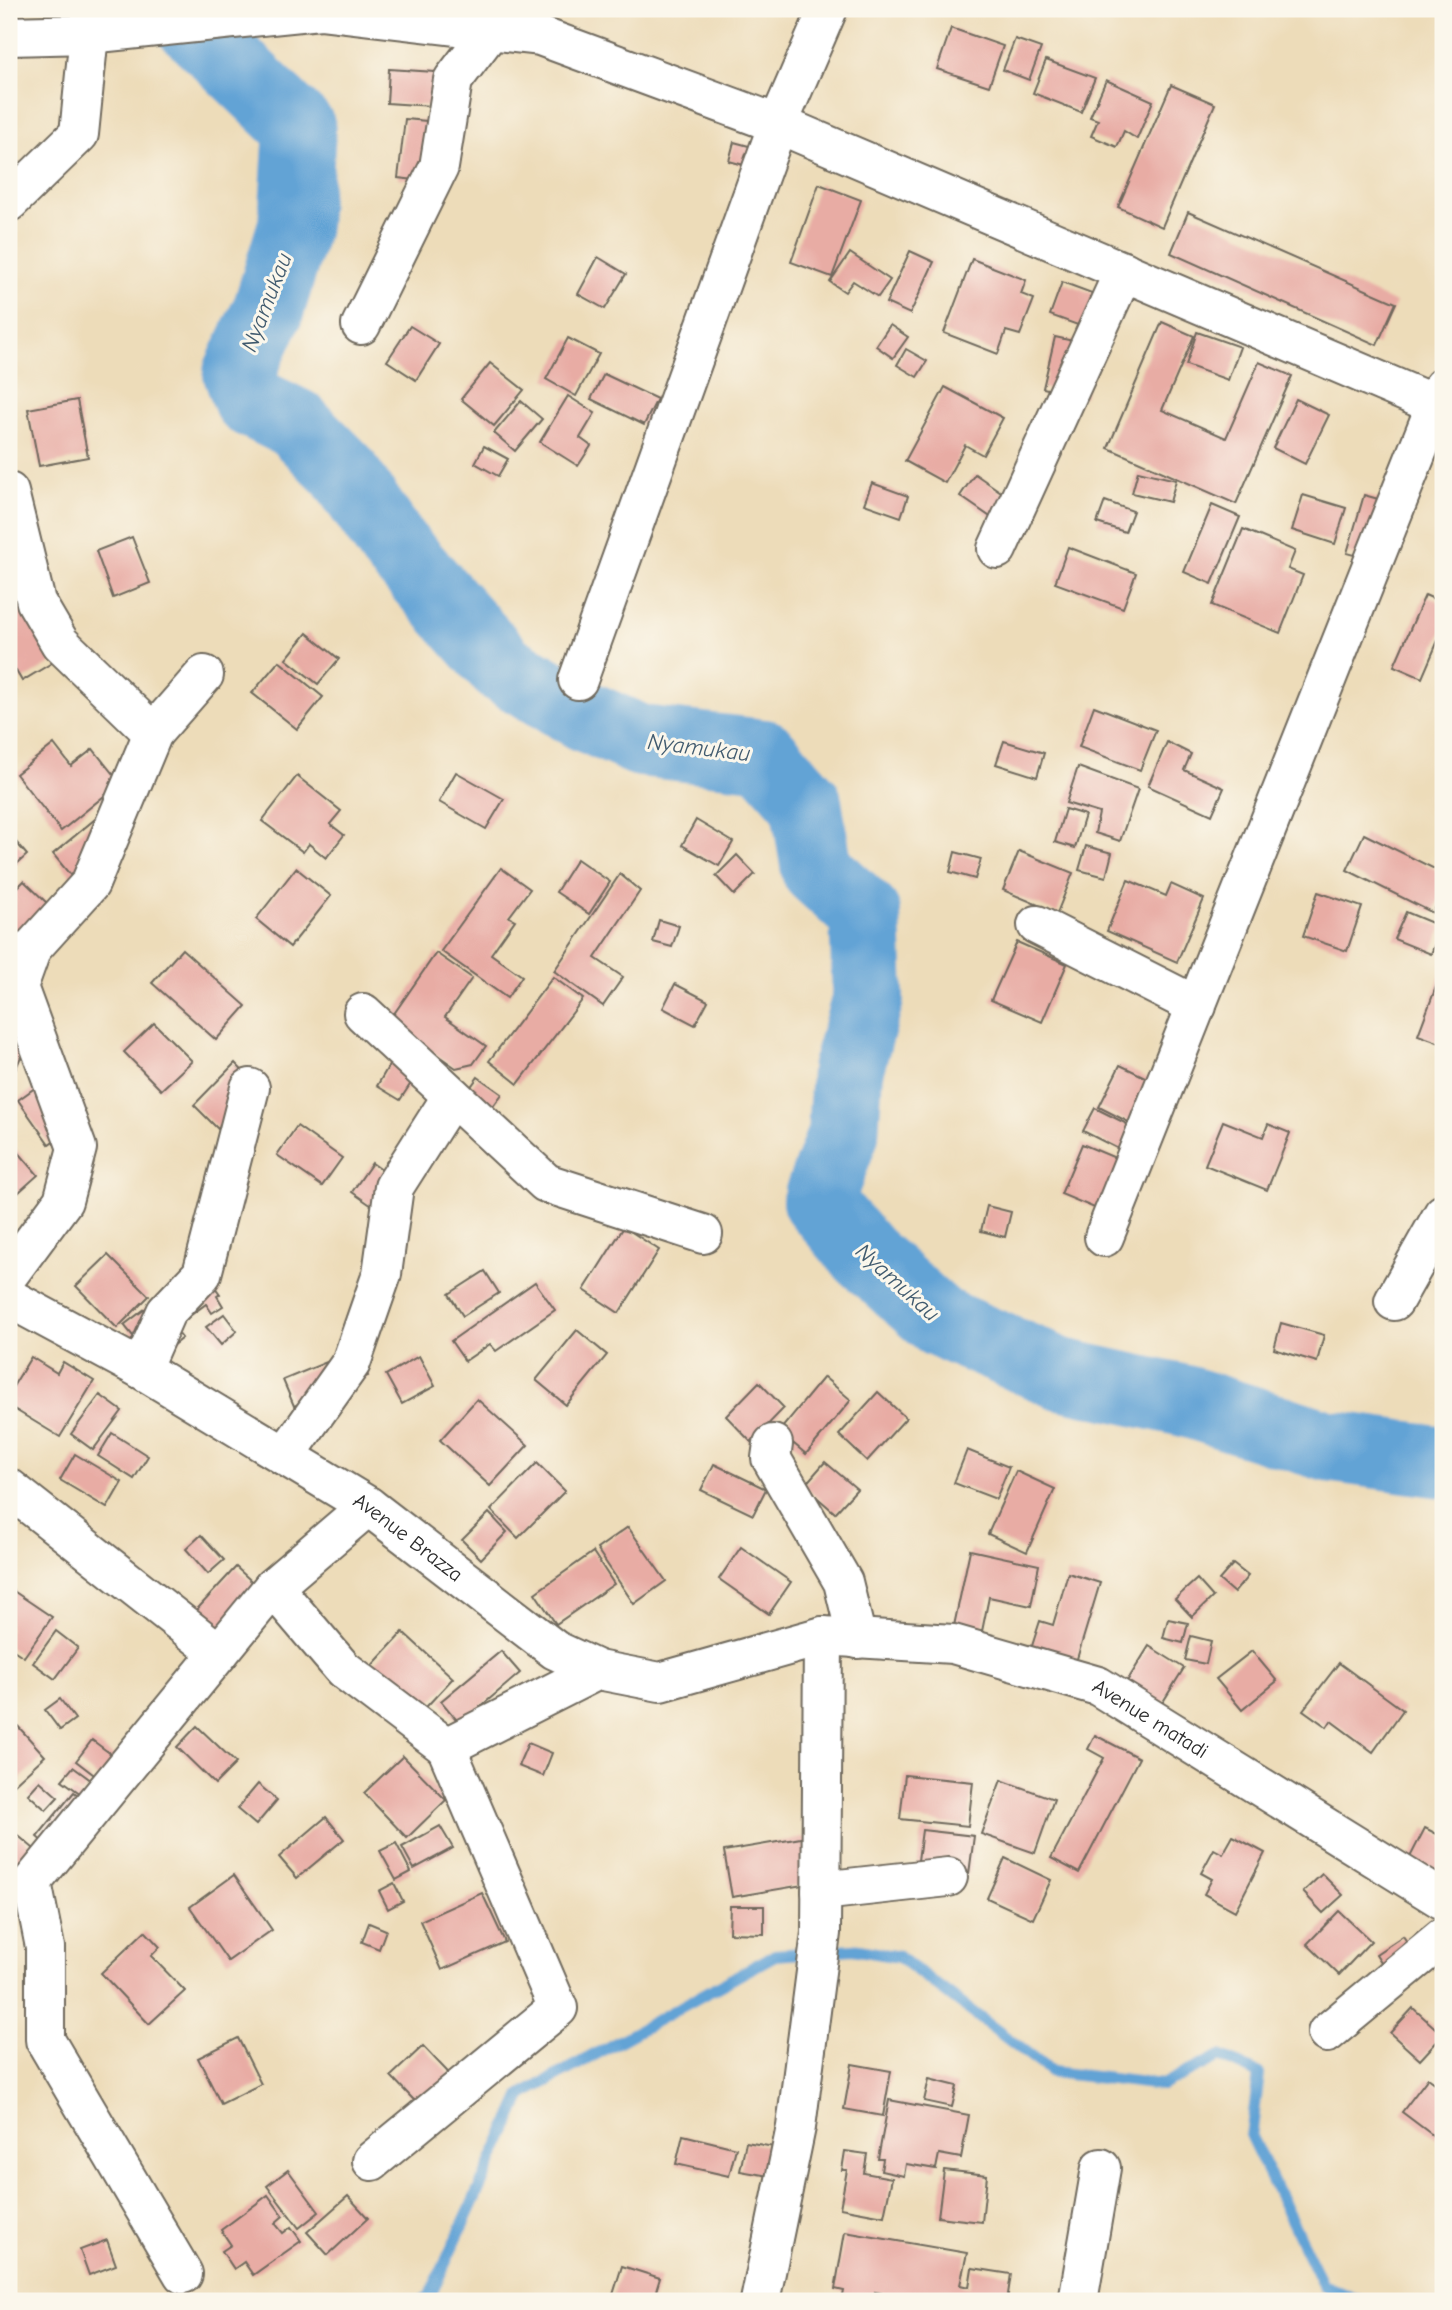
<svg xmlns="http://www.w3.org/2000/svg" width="1452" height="2310" font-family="'Comic Neue',sans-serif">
	<rect width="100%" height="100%" fill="#fbf7ec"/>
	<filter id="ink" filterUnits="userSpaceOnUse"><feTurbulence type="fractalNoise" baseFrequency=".0143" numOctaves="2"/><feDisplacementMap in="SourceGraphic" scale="14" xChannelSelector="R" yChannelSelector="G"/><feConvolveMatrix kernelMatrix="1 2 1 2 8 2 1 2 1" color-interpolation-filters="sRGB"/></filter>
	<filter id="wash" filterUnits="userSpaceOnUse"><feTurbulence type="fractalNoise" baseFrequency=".00686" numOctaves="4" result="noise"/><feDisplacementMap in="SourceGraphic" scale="28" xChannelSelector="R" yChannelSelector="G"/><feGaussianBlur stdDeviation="1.57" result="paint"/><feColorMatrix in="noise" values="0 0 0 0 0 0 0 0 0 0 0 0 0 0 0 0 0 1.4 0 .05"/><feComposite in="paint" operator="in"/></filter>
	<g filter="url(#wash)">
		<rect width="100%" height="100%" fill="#eddcb9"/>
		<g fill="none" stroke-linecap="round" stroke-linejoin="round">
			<path stroke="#62a3d5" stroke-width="12" d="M422 2301 430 2296 522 2095 775 1955 853 1949 899 1957 1052 2072 1162 2085 1220 2056 1259 2074 1251 2137 1323 2285 1360 2301"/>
			<path stroke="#62a3d5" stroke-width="72" d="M175 9 300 129 294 225 269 308 239 373 249 401 296 424 342 470 394 546 503 668 585 716 641 741 764 755 806 802 817 870 865 914 868 998 847 1071 843 1134 818 1201 864 1255 939 1322 1061 1374 1185 1401 1328 1446 1443 1462"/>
		</g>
		<g id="blocks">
			<g fill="#e8aca4">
				<path d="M951 28 1003 46 989 86 937 69Z"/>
				<path d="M1015 39 1041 48 1029 80 1003 70Z"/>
				<path d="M1046 60 1095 78 1081 112 1033 93Z"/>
				<path d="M389 69 435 72 432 106 387 103Z"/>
				<path d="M1106 80 1153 101 1137 139 1124 131 1117 147 1091 136 1098 120 1090 117Z"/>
				<path d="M1171 85 1215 104 1162 227 1118 207Z"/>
				<path d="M405 119 449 123 442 183 398 178Z"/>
				<path d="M734 142 771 152 766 171 729 161Z"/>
				<path d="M819 184 861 200 832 277 791 262Z"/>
				<path d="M1188 212 1396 303 1377 345 1171 253Z"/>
				<path d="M910 251 934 262 910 314 886 303Z"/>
				<path d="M850 253 890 280 878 297 853 281 845 292 830 282Z"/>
				<path d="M598 257 626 274 605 309 578 294Z"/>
				<path d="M972 259 1026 280 1021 294 1034 299 1020 335 1006 331 998 354 944 333Z"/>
				<path d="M1062 282 1108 299 1097 332 1050 315Z"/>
				<path d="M1162 322 1194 336 1162 410 1226 438 1259 362 1292 376 1236 504 1108 448Z"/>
				<path d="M890 325 908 337 893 358 876 346Z"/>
				<path d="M410 326 439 344 416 380 387 361Z"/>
				<path d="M1197 332 1240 347 1228 380 1186 365Z"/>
				<path d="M1055 337 1096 346 1084 397 1043 388Z"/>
				<path d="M568 338 599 354 576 396 546 379Z"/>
				<path d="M906 349 927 361 917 377 897 365Z"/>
				<path d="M490 363 524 390 494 426 461 399Z"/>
				<path d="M604 374 657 399 644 425 591 399Z"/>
				<path d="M945 387 1003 418 983 455 965 445 945 483 905 461Z"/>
				<path d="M568 396 595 413 580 438 591 446 578 466 540 442Z"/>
				<path d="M1296 399 1329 415 1305 464 1273 448Z"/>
				<path d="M77 400 88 457 39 466 28 409Z"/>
				<path d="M521 401 542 419 515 451 494 433Z"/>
				<path d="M484 446 508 459 498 476 475 463Z"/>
				<path d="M1138 471 1176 480 1170 502 1132 493Z"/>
				<path d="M975 474 1017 503 1002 525 960 496Z"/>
				<path d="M872 483 908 496 901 517 864 504Z"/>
				<path d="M1303 495 1346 508 1335 544 1292 530Z"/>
				<path d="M1364 495 1396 504 1380 562 1347 553Z"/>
				<path d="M1105 501 1133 511 1125 532 1097 523Z"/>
				<path d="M1212 505 1240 517 1212 584 1184 572Z"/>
				<path d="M1243 529 1295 551 1288 569 1303 575 1280 633 1212 605Z"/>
				<path d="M132 537 150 583 113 598 96 551Z"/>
				<path d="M1068 547 1136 573 1123 608 1055 583Z"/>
				<path d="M11 579 60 658 22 681 9 659Z"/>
				<path d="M1425 595 1443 603V629L1422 678 1394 666Z"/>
				<path d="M307 633 339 659 318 684 286 659Z"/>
				<path d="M279 661 323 697 297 729 252 693Z"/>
				<path d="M1094 706 1156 730 1140 770 1079 747Z"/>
				<path d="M1004 741 1044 753 1037 777 996 764Z"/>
				<path d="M1167 742 1191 754 1184 770 1224 788 1212 815 1148 786Z"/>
				<path d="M54 744 71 766 93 749 120 783 61 831 16 774Z"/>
				<path d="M1078 767 1138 789 1120 841 1095 833 1099 813 1066 803Z"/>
				<path d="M456 772 504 799 486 829 439 802Z"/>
				<path d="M297 776 341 811 330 824 344 835 326 858 309 844 303 852 262 821Z"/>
				<path d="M1065 809 1085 815 1075 848 1055 842Z"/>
				<path d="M100 815 126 848 80 887 53 854Z"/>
				<path d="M696 820 733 842 719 866 682 845Z"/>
				<path d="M9 834 27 855 9 871Z"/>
				<path d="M1364 834 1443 873V892L1433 913 1347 870Z"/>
				<path d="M1086 846 1112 853 1106 877 1079 870Z"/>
				<path d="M1019 851 1073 873 1057 913 1003 890Z"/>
				<path d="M955 852 981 859 975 879 950 872Z"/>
				<path d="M737 855 755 874 734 895 716 876Z"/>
				<path d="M577 859 610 882 589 914 556 892Z"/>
				<path d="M296 868 331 896 290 947 256 919Z"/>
				<path d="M501 868 530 889 509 917 515 920 491 954 522 976 507 998 441 951Z"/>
				<path d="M620 874 640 891 595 958 623 977 603 1006 554 971Z"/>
				<path d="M1128 880 1166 896 1171 884 1204 899 1177 962 1107 931Z"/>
				<path d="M24 881 48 904 9 945V896Z"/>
				<path d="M1318 892 1362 907 1347 951 1303 936Z"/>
				<path d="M1406 912 1442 927 1431 954 1394 939Z"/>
				<path d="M659 920 679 926 672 947 653 942Z"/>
				<path d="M1017 942 1067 964 1042 1022 991 1000Z"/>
				<path d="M182 949 246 1006 216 1040 152 983Z"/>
				<path d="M436 953 472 978 445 1017 486 1046 473 1064 456 1068 389 1021Z"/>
				<path d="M1443 968V1044L1418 1035Z"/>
				<path d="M553 977 583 999 518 1084 489 1061Z"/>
				<path d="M675 984 708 1001 695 1025 663 1008Z"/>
				<path d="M154 1023 192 1061 161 1090 124 1052Z"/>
				<path d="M9 1034 27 1043 9 1084Z"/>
				<path d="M391 1062 415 1077 400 1100 377 1086Z"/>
				<path d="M235 1063 259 1088 218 1129 194 1105Z"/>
				<path d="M1120 1065 1168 1088 1146 1131 1099 1107Z"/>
				<path d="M478 1077 502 1094 486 1116 462 1099Z"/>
				<path d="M39 1085 70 1129 49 1144 18 1100Z"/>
				<path d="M1095 1108 1145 1133 1134 1157 1083 1131Z"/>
				<path d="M1223 1121 1263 1137 1268 1124 1290 1133 1267 1190 1205 1165Z"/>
				<path d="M297 1126 342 1158 322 1186 277 1155Z"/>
				<path d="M9 1141 38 1175 9 1201Z"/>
				<path d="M1082 1144 1125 1162 1104 1212 1061 1194Z"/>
				<path d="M372 1163 403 1185 382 1213 352 1192Z"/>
				<path d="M987 1206 1011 1212 1005 1237 981 1231Z"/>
				<path d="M624 1227 659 1250 619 1313 584 1290Z"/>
				<path d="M108 1255 149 1296 117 1328 76 1286Z"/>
				<path d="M201 1268 220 1294 217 1296 223 1306 212 1313 206 1304 183 1321Z"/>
				<path d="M485 1271 499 1293 463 1316 449 1294Z"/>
				<path d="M535 1282 555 1310 496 1351 490 1344 465 1361 451 1341Z"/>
				<path d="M154 1302 182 1338 153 1361 124 1325Z"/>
				<path d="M224 1314 237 1331 221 1345 206 1327Z"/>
				<path d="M1281 1323 1324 1335 1317 1362 1274 1349Z"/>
				<path d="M577 1330 607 1355 566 1405 536 1380Z"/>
				<path d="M358 1349 368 1376 294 1406 283 1380Z"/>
				<path d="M419 1356 435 1386 402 1404 386 1375Z"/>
				<path d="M31 1357 57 1373 63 1362 94 1381 60 1437 9 1406V1393Z"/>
				<path d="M824 1377 851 1400 806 1454 781 1433V1429Z"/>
				<path d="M759 1382 784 1408 751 1442 726 1416Z"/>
				<path d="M878 1392 906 1418 867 1461 839 1435Z"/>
				<path d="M100 1395 122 1411 93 1450 71 1434Z"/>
				<path d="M477 1399 528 1445 490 1486 440 1440Z"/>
				<path d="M112 1433 148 1456 134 1479 98 1456Z"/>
				<path d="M967 1450 1009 1467 996 1499 954 1483Z"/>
				<path d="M75 1454 122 1482 107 1508 60 1480Z"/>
				<path d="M825 1462 857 1489 835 1513 804 1486Z"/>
				<path d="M537 1463 565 1491 518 1538 491 1510Z"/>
				<path d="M714 1464 766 1489 753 1515 701 1490Z"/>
				<path d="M1016 1471 1055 1489 1027 1552 988 1534Z"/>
				<path d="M489 1513 507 1532 481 1559 462 1540Z"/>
				<path d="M628 1527 666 1581 634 1604 597 1549Z"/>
				<path d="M201 1535 224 1560 208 1574 186 1549Z"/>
				<path d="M741 1547 791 1582 769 1614 719 1579Z"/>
				<path d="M970 1550 1039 1565 1031 1606 989 1597 979 1646 951 1640Z"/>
				<path d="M593 1552 614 1584 556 1624 535 1593Z"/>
				<path d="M1233 1564 1248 1576 1234 1593 1219 1580Z"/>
				<path d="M236 1567 273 1601 226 1652 189 1618Z"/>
				<path d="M1068 1573 1100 1583 1076 1662 1031 1649 1040 1621 1053 1625Z"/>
				<path d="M1197 1579 1213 1597 1192 1617 1175 1599Z"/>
				<path d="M9 1588 52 1617 24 1657 9 1647Z"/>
				<path d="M1168 1619 1188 1623 1183 1643 1163 1638Z"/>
				<path d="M56 1631 78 1648 55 1679 33 1663Z"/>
				<path d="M403 1632 453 1678 415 1719 366 1672Z"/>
				<path d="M1191 1636 1211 1641 1206 1664 1185 1660Z"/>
				<path d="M1149 1646 1184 1668 1161 1705 1126 1683Z"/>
				<path d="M501 1651 520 1673 460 1724 441 1701Z"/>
				<path d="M1252 1651 1277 1681 1242 1710 1216 1679Z"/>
				<path d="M1339 1663 1403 1710 1373 1752 1331 1721 1327 1727 1303 1710Z"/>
				<path d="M60 1699 75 1719 60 1730 45 1710Z"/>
				<path d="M15 1723 45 1756 9 1789V1729Z"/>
				<path d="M197 1726 236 1763 215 1784 177 1747Z"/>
				<path d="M1095 1735 1139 1758 1079 1873 1051 1858 1104 1758 1088 1749Z"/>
				<path d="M92 1740 135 1772 119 1794 76 1761Z"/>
				<path d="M528 1743 552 1753 543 1776 518 1766Z"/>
				<path d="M403 1756 446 1800 407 1838 364 1793Z"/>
				<path d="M73 1767 92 1781 81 1794 62 1780Z"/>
				<path d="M905 1775 973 1782 968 1826 900 1819Z"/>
				<path d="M1001 1780 1054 1799 1035 1853 981 1834Z"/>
				<path d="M40 1781 58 1797 46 1810 28 1794Z"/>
				<path d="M258 1784 277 1800 256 1825 237 1809Z"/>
				<path d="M74 1792 99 1812 60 1857 37 1837Z"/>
				<path d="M326 1817 344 1839 297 1878 279 1857Z"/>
				<path d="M440 1826 453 1848 414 1869 402 1847Z"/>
				<path d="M9 1828 57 1868 27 1903 9 1888Z"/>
				<path d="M1425 1828 1443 1837V1881L1407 1863Z"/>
				<path d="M922 1830 974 1836 969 1874 917 1868Z"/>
				<path d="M1233 1836 1265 1853 1235 1911 1204 1894 1212 1879 1201 1873 1214 1849 1223 1854Z"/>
				<path d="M807 1837 815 1883 732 1897 724 1851Z"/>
				<path d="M396 1843 411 1872 396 1880 380 1851Z"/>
				<path d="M1005 1858 1051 1880 1033 1919 987 1898Z"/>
				<path d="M1322 1874 1343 1895 1323 1913 1303 1892Z"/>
				<path d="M234 1875 272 1930 228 1961 190 1907Z"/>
				<path d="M394 1883 403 1901 388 1909 379 1891Z"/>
				<path d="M482 1893 505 1942 442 1970 420 1921Z"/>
				<path d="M730 1906H764V1934L729 1933Z"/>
				<path d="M1339 1911 1371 1941 1339 1975 1307 1944Z"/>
				<path d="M369 1923 386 1930 379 1949 362 1942Z"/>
				<path d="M145 1931 160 1947 151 1956 185 1991 149 2024 101 1973Z"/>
				<path d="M1403 1936 1427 1972 1399 1990 1376 1954Z"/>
				<path d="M1413 2008 1443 2035 1420 2060 1390 2033Z"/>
				<path d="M238 2038 261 2084 221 2104 198 2058Z"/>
				<path d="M423 2046 462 2087 430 2117 391 2076Z"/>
				<path d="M852 2064 891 2071 883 2116 844 2109Z"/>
				<path d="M1428 2078 1443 2089V2143L1402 2112Z"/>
				<path d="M929 2079 957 2086 952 2107 924 2101Z"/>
				<path d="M889 2100 969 2115 961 2158 939 2154 936 2169 906 2164 904 2176 881 2171 883 2159H878Z"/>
				<path d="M683 2135 736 2148 729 2176 676 2164Z"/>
				<path d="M746 2142 780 2148 775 2177 740 2171Z"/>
				<path d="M845 2151 867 2154 864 2173 892 2178 884 2216 840 2208 847 2170H842Z"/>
				<path d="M288 2170 319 2212 299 2228 267 2186Z"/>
				<path d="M944 2170 987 2175 982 2222 938 2217Z"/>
				<path d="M268 2195 283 2216 275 2223 283 2233 291 2227 301 2241 253 2275 244 2262 234 2269 222 2251 231 2245 221 2230Z"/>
				<path d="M348 2196 368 2218 328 2255 307 2232Z"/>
				<path d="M845 2232 967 2253 960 2285 969 2287 972 2268 1011 2274 1007 2301H910L911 2299 875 2292 873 2301H842L844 2291 835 2289Z"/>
				<path d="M107 2240 116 2265 89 2275 80 2250Z"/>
				<path d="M622 2266 660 2278 653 2301H611Z"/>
			</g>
		</g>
	</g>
	<g filter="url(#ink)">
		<use href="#blocks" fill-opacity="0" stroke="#6f695d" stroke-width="2"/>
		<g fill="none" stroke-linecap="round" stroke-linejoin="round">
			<g stroke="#6f695d" stroke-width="42">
				<g id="minor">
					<path d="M9 36 89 34 320 10 540 36 778 124 1443 408"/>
					<path d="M9 202 79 134 89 34"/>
					<path d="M361 325 439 167 453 80 491 30 496 11"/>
					<path d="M9 492 36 602 60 643 153 733"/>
					<path d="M997 549 1124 271"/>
					<path d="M578 680 778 124 828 9"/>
					<path d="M1037 925 1197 1006"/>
					<path d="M363 1013 546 1183 703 1234"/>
					<path d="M1104 1237 1443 387"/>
					<path d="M9 1274 63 1201 77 1148 18 987 32 948 90 884 153 733 204 675"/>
					<path id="s1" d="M9 1298 141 1369 368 1506 555 1650 598 1670 660 1682 823 1636 953 1644 1098 1686 1443 1900"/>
					<path d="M1394 1301 1443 1214"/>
					<path d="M141 1369 166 1312 202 1274 250 1088"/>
					<path d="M773 1444 771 1458 843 1582 857 1639"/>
					<path d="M285 1456 351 1363 382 1274 394 1187 452 1096"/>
					<path d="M9 1488 219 1653"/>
					<path d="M273 1587 343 1669 446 1747 598 1670"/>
					<path d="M821 1891 948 1877"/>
					<path d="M1327 2033 1443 1937"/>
					<path d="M372 2161 558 2008 446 1747"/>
					<path d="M183 2274 45 2040V1947L32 1882 273 1587 368 1506"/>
					<path d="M760 2301 796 2127 821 1933 823 1636"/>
					<path d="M1078 2301 1101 2168"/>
				</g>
			</g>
			<use href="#minor" stroke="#fff" stroke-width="38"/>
		</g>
	</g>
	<g text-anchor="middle" stroke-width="6" stroke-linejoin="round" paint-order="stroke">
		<g font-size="21" fill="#2b2b2b" stroke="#fbf7ec">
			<text dy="7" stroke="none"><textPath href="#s1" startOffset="466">Avenue Brazza</textPath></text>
			<text dy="7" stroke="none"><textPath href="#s1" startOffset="1274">Avenue matadi</textPath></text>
		</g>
		<g font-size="23" font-style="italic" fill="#415b6f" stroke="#fbf7ec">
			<text transform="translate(266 302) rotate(-69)" y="8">Nyamukau</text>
			<text transform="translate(699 747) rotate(7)" y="8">Nyamukau</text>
			<text transform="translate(898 1282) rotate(42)" y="8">Nyamukau</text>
		</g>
	</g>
	<rect width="1452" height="2310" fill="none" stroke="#fbf7ec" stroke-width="35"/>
</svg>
